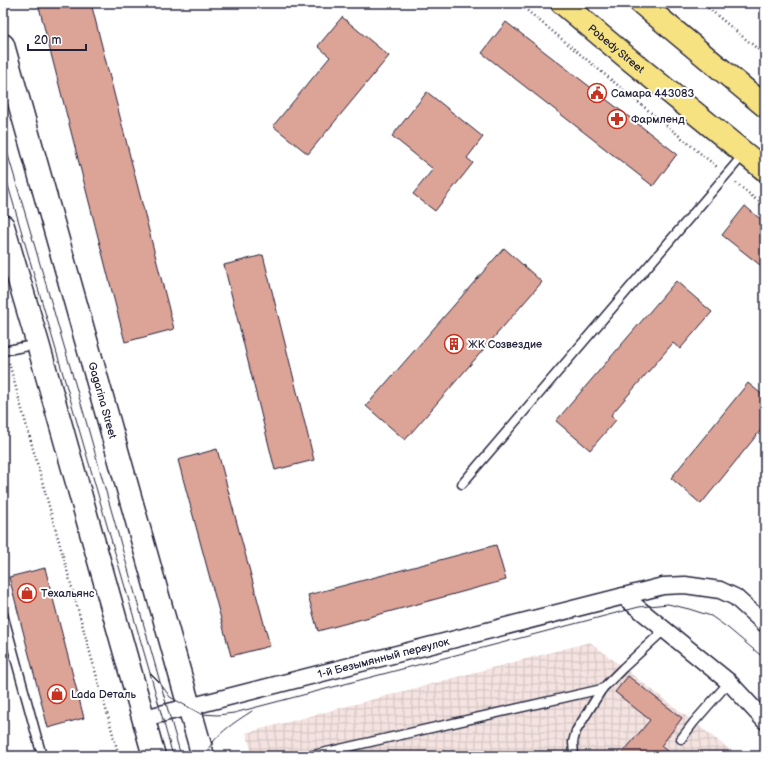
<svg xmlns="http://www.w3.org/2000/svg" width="768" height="759" font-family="'Balsamiq Sans',sans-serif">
	<defs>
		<pattern id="industrial-grid" width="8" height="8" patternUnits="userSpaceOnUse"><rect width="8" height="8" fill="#f4e3e0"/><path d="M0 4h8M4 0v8" fill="none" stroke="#d1c2c1"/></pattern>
	</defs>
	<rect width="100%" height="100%" fill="#fff"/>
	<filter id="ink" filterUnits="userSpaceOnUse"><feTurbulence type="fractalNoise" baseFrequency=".025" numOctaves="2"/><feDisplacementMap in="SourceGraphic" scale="8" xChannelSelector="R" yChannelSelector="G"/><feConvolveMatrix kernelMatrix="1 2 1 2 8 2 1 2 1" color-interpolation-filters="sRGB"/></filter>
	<g filter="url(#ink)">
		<path fill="url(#industrial-grid)" d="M590 642 738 756H253L246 733Z"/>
		<g fill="#dca397" stroke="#22223b">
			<path d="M38 3H91L174 329 125 342Z"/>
			<path d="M342 17 389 56 308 154 273 126 330 57 318 46Z"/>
			<path d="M506 22 677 154 653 186 482 53Z"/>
			<path d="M427 92 483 137 467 158 473 163 435 211 413 194 433 169 392 136Z"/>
			<path d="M745 206 765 223V269L722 235Z"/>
			<path d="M504 248 542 282 405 440 366 406Z"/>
			<path d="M263 255 314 460 275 470 224 265Z"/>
			<path d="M676 281 712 312 680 349 673 343 611 415 616 420 590 450 556 421Z"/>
			<path d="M748 383 765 397V425L701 504 671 478Z"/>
			<path d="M217 449 270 646 231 656 178 460Z"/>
			<path d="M496 545 506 580 318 631 308 595Z"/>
			<path d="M45 568 84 718 48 728 9 577Z"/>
			<path d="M628 676 682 718 661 746 673 756H620L650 720 615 692Z"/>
		</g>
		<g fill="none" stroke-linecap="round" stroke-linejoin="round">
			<g stroke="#22223b" stroke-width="11">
				<g id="lane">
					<path d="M3 351 38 344"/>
					<path d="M462 484 744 154"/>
					<path d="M3 614 42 756"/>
					<path d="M681 739 694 722 729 682"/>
					<path d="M309 756 602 689"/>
					<path d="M574 756 573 742 576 731 602 689 623 668 664 630"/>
				</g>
			</g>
			<g stroke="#22223b" stroke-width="19">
				<g id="street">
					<path d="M623 596 729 682 765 721"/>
					<path id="s1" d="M144 718 189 707 663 586 685 585 720 590 735 597 765 624"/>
				</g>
			</g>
			<g stroke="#22223b" stroke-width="25">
				<g id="secondary">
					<path id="s2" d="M3 45 203 756"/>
					<path d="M3 226 38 344 154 756"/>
				</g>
			</g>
			<g stroke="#22223b" stroke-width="25">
				<g id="primary">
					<path id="s3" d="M562 3 624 55 765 170"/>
					<path d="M641 3 765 106"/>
				</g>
			</g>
			<g stroke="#22223b" stroke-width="2.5" stroke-dasharray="1 3" stroke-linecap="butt">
				<path d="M518 3 717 167"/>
				<path d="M702 3 765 55"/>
				<path d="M736 183 765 207"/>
				<path d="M9 363 119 756"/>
			</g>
			<use href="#lane" stroke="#fff" stroke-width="8"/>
			<use href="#street" stroke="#fff" stroke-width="16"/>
			<use href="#secondary" stroke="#fff" stroke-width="22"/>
			<use href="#primary" stroke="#f7e281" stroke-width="22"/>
			<g stroke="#22223b" stroke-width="1">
				<path d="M3 138 84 414 181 756"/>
				<path d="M3 168 150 673 173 756"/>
				<path d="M150 673 160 683 170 697 201 714 218 715 234 713 639 607 668 604 689 609 711 616 728 628 765 659"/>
				<path d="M205 756C212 736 235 722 252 711"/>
			</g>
		</g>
	</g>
	<defs>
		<g id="civic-ring" transform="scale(1)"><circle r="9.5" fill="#fff" stroke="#c8321e" stroke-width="1.5"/><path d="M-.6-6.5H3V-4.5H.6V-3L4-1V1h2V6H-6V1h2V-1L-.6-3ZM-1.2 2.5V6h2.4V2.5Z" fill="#c8321e"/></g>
		<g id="pharmacy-ring" transform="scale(1)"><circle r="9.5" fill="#fff" stroke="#c8321e" stroke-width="1.5"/><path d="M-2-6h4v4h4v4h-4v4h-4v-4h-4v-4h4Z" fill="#c8321e"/></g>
		<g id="building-ring" transform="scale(1)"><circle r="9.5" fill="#fff" stroke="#c8321e" stroke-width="1.5"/><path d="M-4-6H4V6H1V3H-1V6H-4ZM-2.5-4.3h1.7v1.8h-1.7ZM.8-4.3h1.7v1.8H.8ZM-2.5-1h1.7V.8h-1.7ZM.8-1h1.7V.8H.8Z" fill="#c8321e"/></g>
		<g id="shop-ring" transform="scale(1)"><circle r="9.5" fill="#fff" stroke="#c8321e" stroke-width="1.5"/><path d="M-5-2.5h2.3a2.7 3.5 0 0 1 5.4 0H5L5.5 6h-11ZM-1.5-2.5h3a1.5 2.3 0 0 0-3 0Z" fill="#c8321e"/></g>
	</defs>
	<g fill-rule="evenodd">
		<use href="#civic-ring" x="597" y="93"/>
		<use href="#pharmacy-ring" x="617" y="119"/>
		<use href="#building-ring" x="454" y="344"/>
		<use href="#shop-ring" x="27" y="593"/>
		<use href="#shop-ring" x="57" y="694"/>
	</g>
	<g text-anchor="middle" stroke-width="4" stroke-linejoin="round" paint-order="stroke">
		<g font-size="11" fill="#22223b" stroke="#fff">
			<text dy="4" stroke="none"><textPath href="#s3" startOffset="71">Pobedy Street</textPath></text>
			<text dy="4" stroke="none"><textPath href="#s2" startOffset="369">Gagarina Street</textPath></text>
			<text dy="4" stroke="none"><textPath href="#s1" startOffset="247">1-й Безымянный переулок</textPath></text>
		</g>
		<g font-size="11" fill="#22223b" stroke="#fff" text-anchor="start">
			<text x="611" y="97">Самара 443083</text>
			<text x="631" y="123">Фармленд</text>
			<text x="468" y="348">ЖК Созвездие</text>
			<text x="41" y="597">Техальянс</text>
			<text x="71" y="698">Lada Dеталь</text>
		</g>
	</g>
	<rect width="768" height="759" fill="none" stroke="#fff" stroke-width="16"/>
	<rect x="8" y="8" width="752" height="743" fill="none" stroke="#22223b" stroke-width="1.5" filter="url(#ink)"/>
	<path d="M28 44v6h58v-6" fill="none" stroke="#22223b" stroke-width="2"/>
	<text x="34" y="44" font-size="12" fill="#22223b" stroke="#ffffff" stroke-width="3" paint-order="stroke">20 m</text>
</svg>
